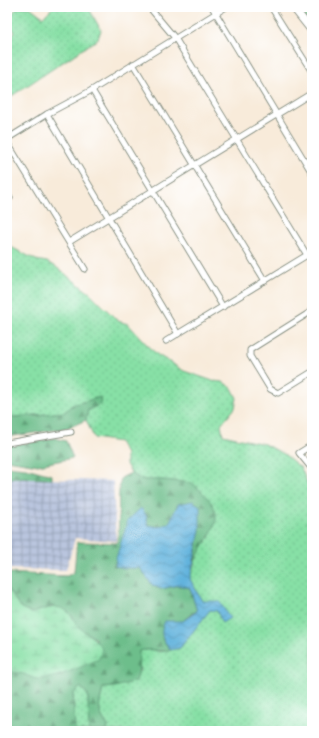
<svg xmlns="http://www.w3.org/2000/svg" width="319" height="738" font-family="'Playpen Sans',sans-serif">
	<defs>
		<pattern id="industrial-grid" width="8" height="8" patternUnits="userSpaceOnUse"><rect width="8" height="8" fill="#b9c5de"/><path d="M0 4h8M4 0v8" fill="none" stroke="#96a1b5"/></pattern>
		<pattern id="green-dots" width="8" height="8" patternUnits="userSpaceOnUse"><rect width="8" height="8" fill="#87e0a6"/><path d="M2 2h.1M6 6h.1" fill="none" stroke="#74c190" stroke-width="1.8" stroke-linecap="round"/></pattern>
		<pattern id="forest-firs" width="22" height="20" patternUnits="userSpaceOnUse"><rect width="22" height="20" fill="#6dbe8b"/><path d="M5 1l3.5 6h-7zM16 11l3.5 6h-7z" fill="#599c72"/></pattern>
		<pattern id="wetland-marsh" width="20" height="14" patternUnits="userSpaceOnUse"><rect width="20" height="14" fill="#87e0a6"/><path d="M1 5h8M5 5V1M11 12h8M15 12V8" fill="none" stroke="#74c190"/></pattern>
		<pattern id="water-waves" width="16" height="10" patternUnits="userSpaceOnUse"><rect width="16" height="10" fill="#62b3dd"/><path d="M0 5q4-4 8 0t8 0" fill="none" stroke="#5093b4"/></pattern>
	</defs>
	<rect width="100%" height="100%" fill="#fff"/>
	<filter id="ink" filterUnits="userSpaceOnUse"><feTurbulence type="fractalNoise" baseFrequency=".025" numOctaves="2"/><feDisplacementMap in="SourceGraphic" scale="8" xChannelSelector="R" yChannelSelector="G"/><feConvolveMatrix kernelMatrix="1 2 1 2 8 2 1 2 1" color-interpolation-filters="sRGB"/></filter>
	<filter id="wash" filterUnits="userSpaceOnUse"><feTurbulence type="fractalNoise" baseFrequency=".012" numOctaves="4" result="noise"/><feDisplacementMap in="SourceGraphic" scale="16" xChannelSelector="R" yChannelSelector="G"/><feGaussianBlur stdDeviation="0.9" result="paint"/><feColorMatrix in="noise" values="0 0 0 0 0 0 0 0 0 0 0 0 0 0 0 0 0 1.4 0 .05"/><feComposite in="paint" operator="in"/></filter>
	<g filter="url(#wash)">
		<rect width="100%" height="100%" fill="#f8ebda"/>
		<path fill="url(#industrial-grid)" d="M7 478 113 481 116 541 75 538 66 570 7 569Z"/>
		<g fill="url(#green-dots)" stroke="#538e6d">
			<path d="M18 7H30L43 17 53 7H88L101 30 98 39 7 99V39L15 32 7 22V19Z"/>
			<path d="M297 7H311L312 26Z"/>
			<path d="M7 245 36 260 47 262 56 267 91 294 118 321 128 324 150 348 158 355 184 371 213 381 223 382 232 388 237 398 235 408 221 425 223 435 264 444 284 454 301 468 312 494V731H107L108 726C96 710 99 706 103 688L115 687 140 671 138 661 139 651 150 649 160 652 180 648 210 610 217 611 222 622 229 618 202 601 190 579C194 562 199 549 210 536L181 482 160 480 150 481 140 479 131 473 126 464V454L119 442 94 438 86 420 88 410 101 404 96 398C84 403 75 402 65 412L16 417 7 416Z"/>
			<path d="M81 687 88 695 89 731H75L73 694Z"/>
		</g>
		<g fill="url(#forest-firs)" stroke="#467e60">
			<path d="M100 397 101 404 88 410 86 420 68 428 7 437V416L16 417 65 412 72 405Z"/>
			<path d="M55 438 66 441 73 458 38 465 7 460V446Z"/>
			<path d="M7 466 26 468 52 475V479L7 478Z"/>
			<path d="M131 473C145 483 145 479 160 480 170 480 182 482 192 483 234 518 212 525 194 563L200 530 178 504 169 523 159 527 148 525 146 515 141 508C119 530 123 540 124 568H140L153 586 161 589 179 585 190 588 197 611 191 614 162 639 171 650C158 652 152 648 139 651 138 662 140 671 136 681L115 687 103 688C99 706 96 710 108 726L107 731H89L88 695 81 687 73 694 75 731H17L7 723V673L22 672 31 677 96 639 78 627 72 616 54 606 32 613 21 608 7 588V573L67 576 74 572 77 542 117 543C121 521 116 499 121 478Z"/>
		</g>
		<path fill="url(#wetland-marsh)" stroke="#538e6d" d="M7 588 21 608 32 613C47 609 62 601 72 617 75 620 76 625 79 627 88 635 96 638 102 649L99 659C82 666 61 677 43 679 30 681 23 669 7 673Z"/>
		<path fill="url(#water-waves)" stroke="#407888" d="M193 501 200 506V530L190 579 202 601H219L230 618 222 623 217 611 210 610 180 648 171 650C162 639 159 634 165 621H183L197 611 190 588 179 585 161 589 153 586 140 568H124L115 566 116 558 128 520 141 508 146 515 148 525 159 527 169 523 178 504Z"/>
	</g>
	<g filter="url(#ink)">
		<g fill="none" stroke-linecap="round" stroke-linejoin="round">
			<g stroke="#8c9487" stroke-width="7">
				<g id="minor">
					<path d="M149 7 175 38 307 255"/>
					<path d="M212 7 312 173"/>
					<path d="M271 7 312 72"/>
					<path d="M133 64 265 281"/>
					<path d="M92 90 223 307"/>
					<path d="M47 114 178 334"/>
					<path d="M7 139 47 114 92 90 226 7"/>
					<path d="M7 142 85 269"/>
					<path d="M7 193 10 198"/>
					<path d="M69 242 312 93"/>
					<path d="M312 311 250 350V356L270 389 278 393 312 372"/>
					<path d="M166 341 312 252"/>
					<path d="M7 443 71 432"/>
					<path d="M312 445 299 453 312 469"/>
				</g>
			</g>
			<g stroke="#8c9487" stroke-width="9">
				<path id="secondary" d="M293 7 312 31"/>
			</g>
			<use href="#minor" stroke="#fff" stroke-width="5"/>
			<use href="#secondary" stroke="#fff" stroke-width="7"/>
		</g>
	</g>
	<rect width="319" height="738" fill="none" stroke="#fff" stroke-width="24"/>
</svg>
